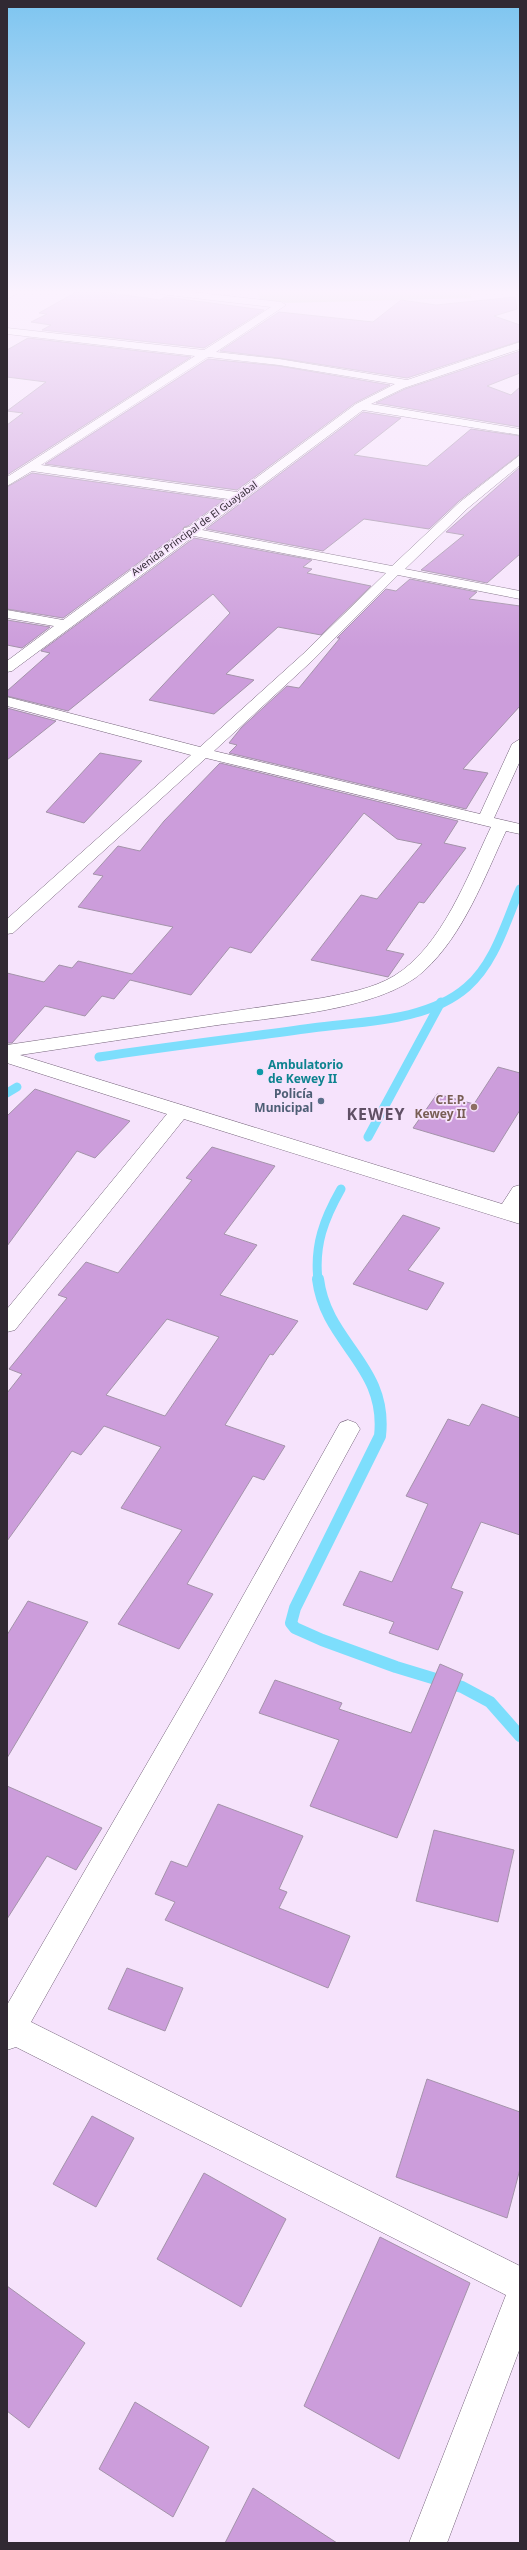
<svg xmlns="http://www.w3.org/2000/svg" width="527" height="2550" font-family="'Noto Sans',sans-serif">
	<rect width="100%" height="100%" fill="#f6e3fc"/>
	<path fill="#bbdca3" d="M257 291H468L472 298 287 303 260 299Z"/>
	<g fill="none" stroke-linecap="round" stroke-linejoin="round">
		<g stroke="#7ddefc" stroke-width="9">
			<path d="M99 1057C170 1046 241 1038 312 1028 362 1021 427 1022 467 987 495 963 506 921 520 889"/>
			<path d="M7 1093 17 1087"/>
			<path d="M368 1137 441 1002"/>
			<path d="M318 1280C314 1245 324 1219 341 1189"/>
		</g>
		<path stroke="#7ddefc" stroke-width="12" d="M318 1279C326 1344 388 1365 380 1436L295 1608 291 1623 295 1628 322 1640 396 1667 462 1687 490 1702 520 1736"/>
	</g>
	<g fill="#cc9ddb" stroke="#a493aa" fill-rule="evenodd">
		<path d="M78 291H96L160 300 165 297 264 310 204 348 42 330 51 325 31 322 47 314 39 313Z"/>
		<path d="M515 297 517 309 494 316 520 325V341L407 378 279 358 220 351 279 312 373 322 401 300 436 305Z"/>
		<path d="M28 338 191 357 7 475V425L23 413 7 411 46 382 7 377V350Z"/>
		<path d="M520 351V373L487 386 511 395 520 387V427L376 403 405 389Z"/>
		<path d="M208 359 279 366 390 385 355 403 237 490 45 464Z"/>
		<path d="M363 412 401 418 354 455 427 466 471 429 520 436V454L459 501 429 529 364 519 323 551 206 529Z"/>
		<path d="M520 467V554L487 583 421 570 464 535 446 532Z"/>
		<path d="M32 473 224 500 188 526 184 527 182 531 63 618 7 609V487Z"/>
		<path d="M194 538 312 560 303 567 312 569 307 573 371 586 321 635 278 627 226 674 254 680 214 714 149 700 230 613 213 594 68 711 7 696V691L50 653 41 651Z"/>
		<path d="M410 579 477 592 469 599 520 606V706L463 769 488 773 466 809 229 753 237 745 229 743 241 728 287 686 299 688 340 638H337L386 589 396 591Z"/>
		<path d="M7 620 50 627 22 648 7 645Z"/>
		<path d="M7 708 56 721 7 760Z"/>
		<path d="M100 753 142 761 84 823 46 812Z"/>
		<path d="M220 763 458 821 444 843 466 848 424 903 419 902 386 950 404 954 388 977 311 960 361 895 377 899 422 844 397 839 364 813 251 953 230 947 191 995 130 980 114 999 102 996 85 1016 45 1006 12 1043H7V973L44 982 59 965 72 968 78 961 132 974 173 927 78 907 103 876 93 874 118 846 140 851 164 821Z"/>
		<path d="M498 1067 520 1073V1110L494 1152 413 1128 437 1094 474 1104Z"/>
		<path d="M35 1089 130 1121 95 1158 77 1151 7 1246V1116Z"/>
		<path d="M212 1147 275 1166 224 1234 257 1245 220 1295 298 1321 273 1355 270 1354 225 1425 285 1446 264 1480 253 1476 187 1584 213 1594 179 1649 118 1624 182 1530 121 1508 161 1447 104 1426 81 1455 72 1451 7 1541V1393L22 1374 9 1369 67 1298 58 1295 86 1262 118 1273 192 1180 186 1178ZM167 1319 219 1337 165 1416 106 1395Z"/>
		<path d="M403 1215 440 1228 408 1270 444 1283 427 1310 353 1284Z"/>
		<path d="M482 1404 520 1418V1535L481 1522 451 1588 463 1592 438 1650 389 1633 394 1622 343 1605 360 1571 392 1582 428 1504 406 1496 448 1419 469 1426Z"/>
		<path d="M28 1601 88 1622 7 1758V1635Z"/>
		<path d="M440 1664 463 1674 397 1838 310 1806 339 1740 259 1713 275 1680 342 1703 339 1709 411 1733Z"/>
		<path d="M7 1786 102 1828 76 1870 47 1856 7 1919Z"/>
		<path d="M218 1804 303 1836 279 1889 287 1892 279 1908 350 1936 328 1988 165 1920 175 1902 155 1894 171 1861 187 1867Z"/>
		<path d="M434 1830 514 1850 498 1922 416 1901Z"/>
		<path d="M127 1968 183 1988 165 2031 108 2009Z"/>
		<path d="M427 2079 520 2112V2169L507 2218 396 2177Z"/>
		<path d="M92 2116 134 2138 96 2207 53 2184Z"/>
		<path d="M204 2173 286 2219 241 2307 157 2259Z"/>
		<path d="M380 2237 470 2283 399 2459 304 2406Z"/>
		<path d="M7 2286 85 2343 29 2428 7 2411Z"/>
		<path d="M135 2402 209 2447 173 2517 99 2469Z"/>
		<path d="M253 2488 337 2543H225Z"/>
	</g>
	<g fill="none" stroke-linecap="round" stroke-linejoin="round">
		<g stroke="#75647a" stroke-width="1">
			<g id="minor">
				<path d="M10 291H22L7 299V292Z"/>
				<path d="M155 291H183L281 302 286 305 216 352 279 359 407 380 520 342V349L404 388 371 404 520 429V435L363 410 202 530 392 566 460 502 520 455V465L468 508 405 569 520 591V599L398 575 313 660 214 751 480 814 512 744 520 739V761L494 818 520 824V834L506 831C484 878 464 934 424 971 379 1012 271 1017 211 1026 147 1036 84 1045 20 1055L502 1204 513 1187 520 1185V1224L184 1119 15 1330 7 1332V1309L167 1114 7 1063V1045L322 998C347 993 372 989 394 976 442 947 468 875 491 827L206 758 13 933 7 934V919L191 755 7 706V697L200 747 303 654 386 573 194 536 12 671 7 672V661L54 626 7 618V610L63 620 183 532 184 528 189 527 228 499 32 471 7 486V477L195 356 7 334V328L204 350 271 307 160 294ZM208 357 279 365 395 384 356 404 237 492 41 465Z"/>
				<path d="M348 1420 356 1423 360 1429 224 1678 31 2022 520 2266V2348L447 2543H409L506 2295 16 2047 7 2050V2005L206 1662 340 1423Z"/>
			</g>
		</g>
		<use href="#minor" fill="#fff" fill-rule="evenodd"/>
	</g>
	<linearGradient id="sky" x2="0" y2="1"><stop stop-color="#7dc5f0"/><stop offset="0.45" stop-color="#fbf2fe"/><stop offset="1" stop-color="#fbf2fe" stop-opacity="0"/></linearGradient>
	<rect width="527" height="648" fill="url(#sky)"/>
	<circle fill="#0f9aa8" stroke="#f6e3fc" stroke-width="1.5" cx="260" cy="1072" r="4"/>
	<circle fill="#5c6f8a" stroke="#f6e3fc" stroke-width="1.5" cx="321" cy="1101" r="4"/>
	<circle fill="#8d6e63" stroke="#f6e3fc" stroke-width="1.5" cx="474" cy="1107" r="4"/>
	<g text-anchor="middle" stroke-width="3.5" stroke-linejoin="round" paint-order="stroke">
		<g font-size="10" fill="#312933" stroke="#f6e3fc">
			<text transform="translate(194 528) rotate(-36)" y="4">Avenida Principal de El Guayabal</text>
		</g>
		<g font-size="12" font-weight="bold" fill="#0d838f" stroke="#f6e3fc" text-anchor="start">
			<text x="268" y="1069">Ambulatorio<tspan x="268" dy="14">de Kewey II</tspan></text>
		</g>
		<g font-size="12" font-weight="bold" fill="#4e5e75" stroke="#f6e3fc" text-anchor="end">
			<text x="313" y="1098">Policía<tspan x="313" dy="14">Municipal</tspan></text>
		</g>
		<g font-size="12" font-weight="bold" fill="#785e54" stroke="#f6e3fc" text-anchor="end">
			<text x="466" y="1104">C.E.P.<tspan x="466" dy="14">Kewey II</tspan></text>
		</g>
		<g font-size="16" font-weight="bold" letter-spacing="1" fill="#605065" stroke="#f6e3fc">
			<text x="376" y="1120">KEWEY</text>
		</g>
	</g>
	<rect width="527" height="2550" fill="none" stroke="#312933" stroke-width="16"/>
</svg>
